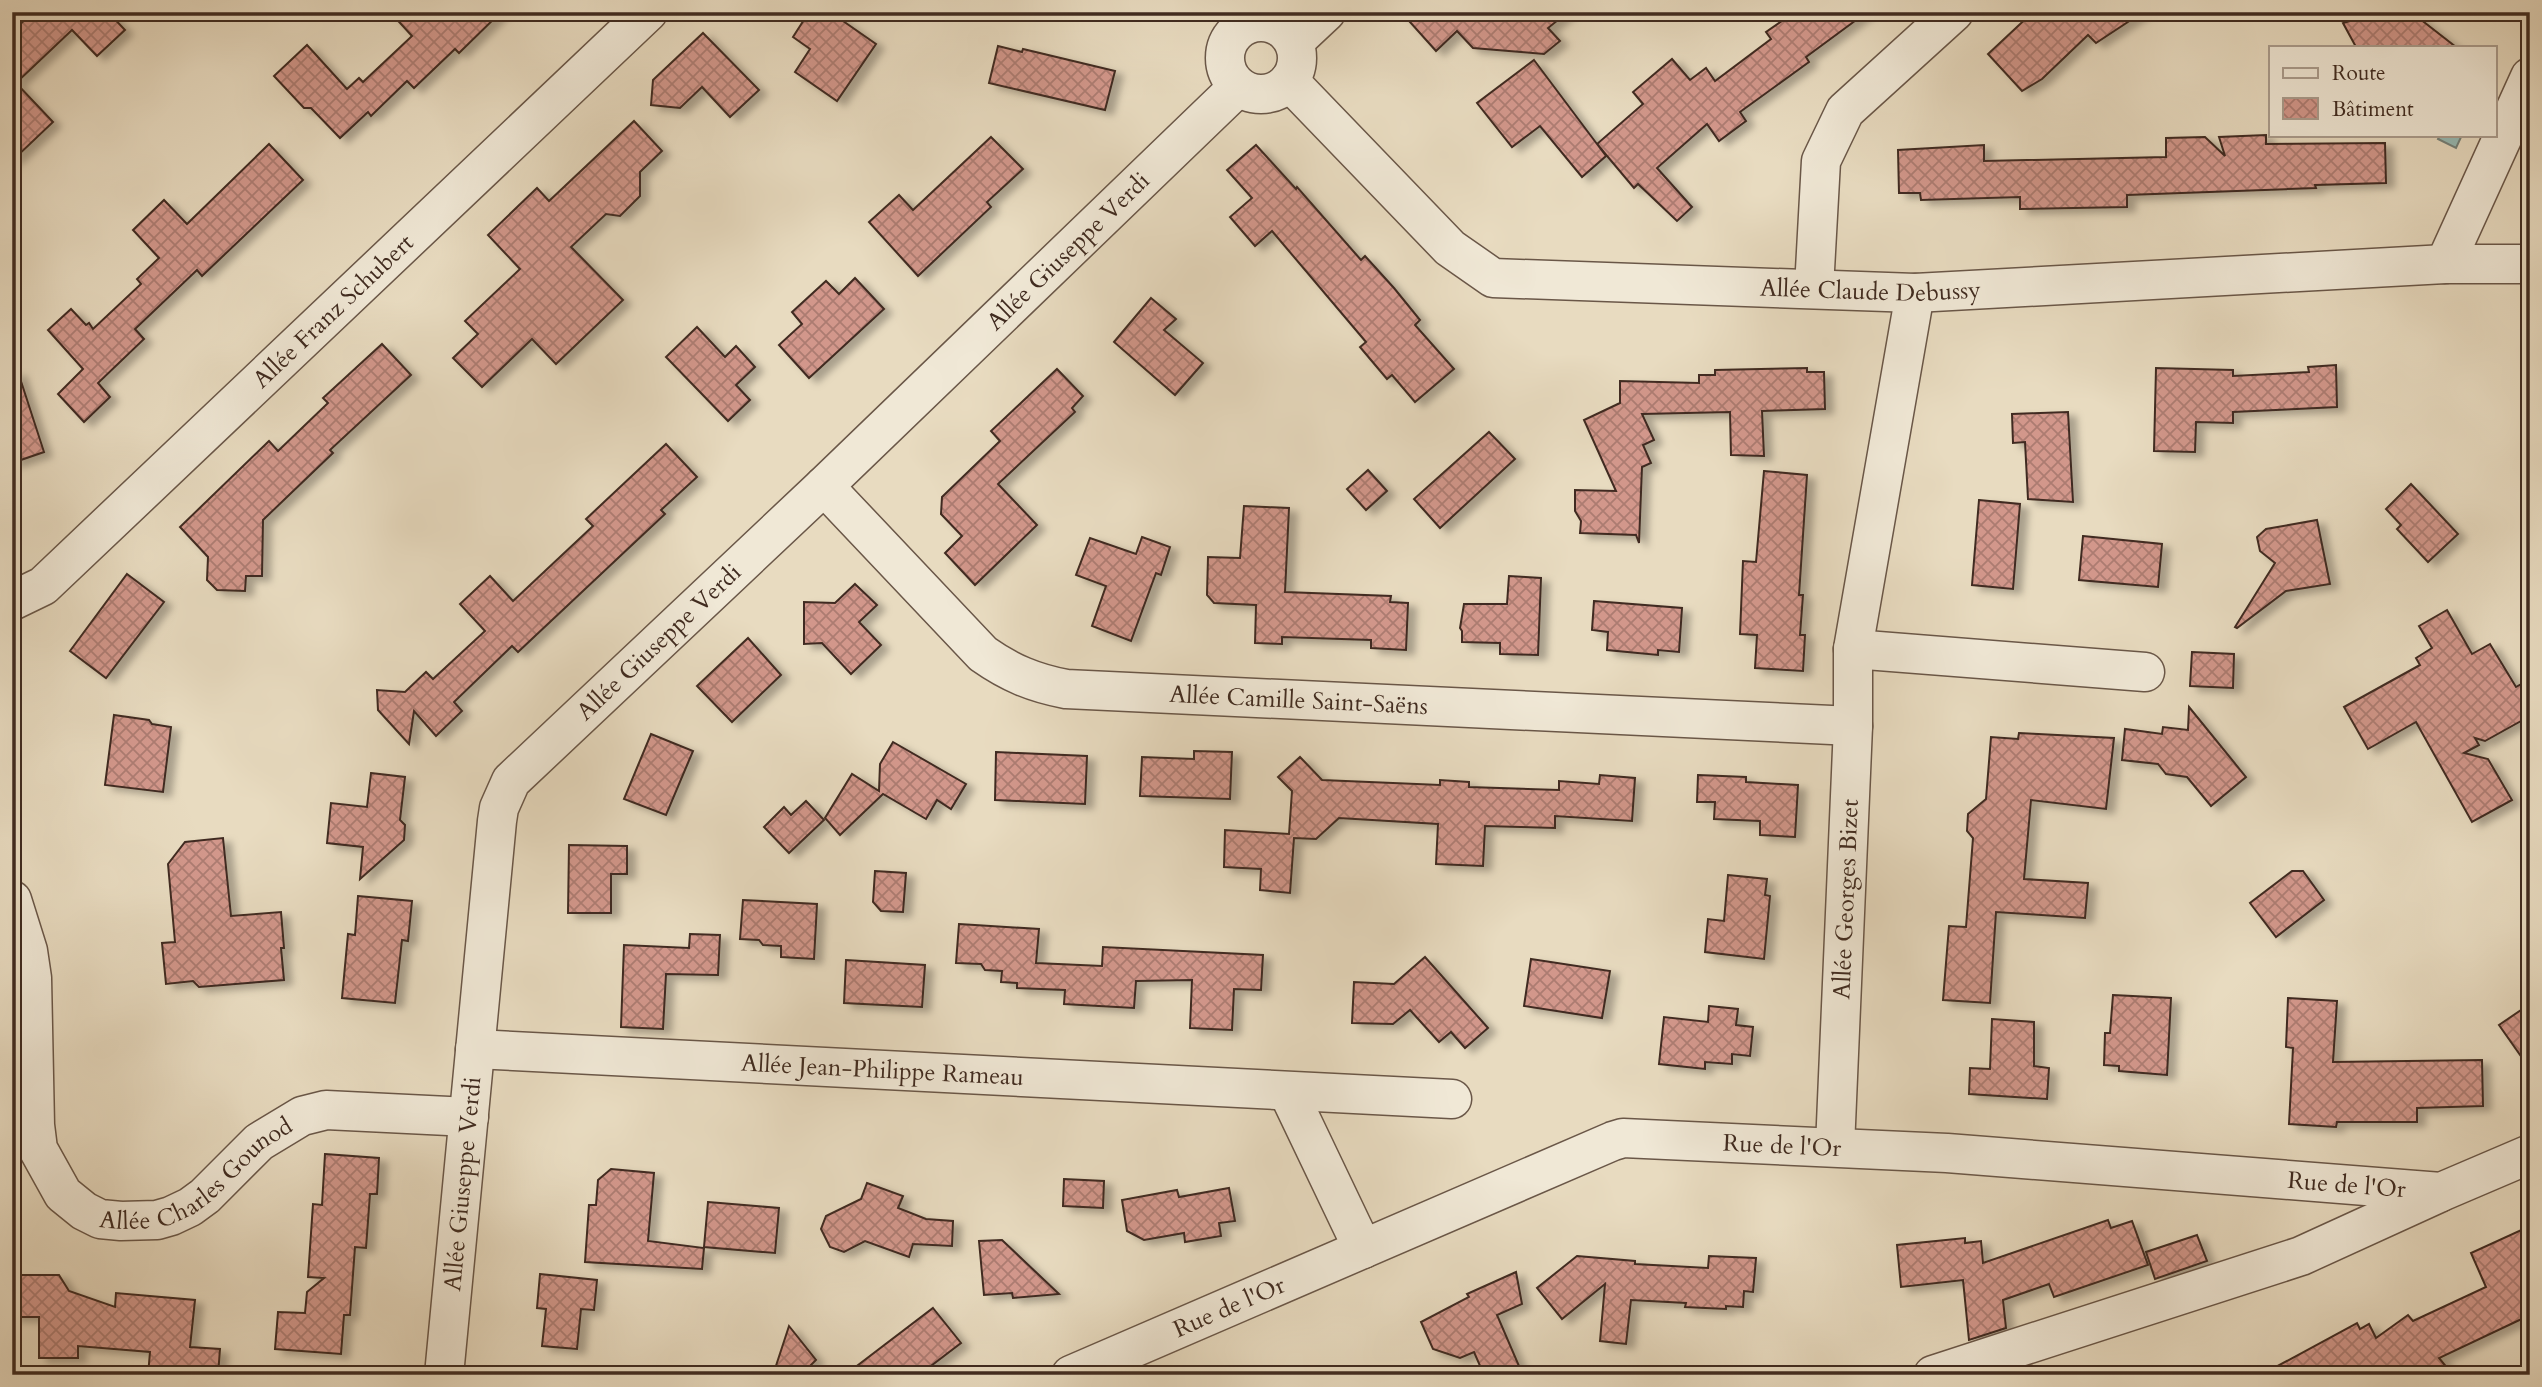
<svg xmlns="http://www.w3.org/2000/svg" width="2542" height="1387" font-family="Cardo,serif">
	<defs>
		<pattern id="water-waves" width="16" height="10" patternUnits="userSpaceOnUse" patternTransform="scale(1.75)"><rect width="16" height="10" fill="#97bbb5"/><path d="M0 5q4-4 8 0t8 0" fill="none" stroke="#7d9893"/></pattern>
		<pattern id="building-cross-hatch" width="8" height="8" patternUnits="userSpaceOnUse" patternTransform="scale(1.75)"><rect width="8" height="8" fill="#d2978b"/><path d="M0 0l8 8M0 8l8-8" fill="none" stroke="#ac7b71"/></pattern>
		<filter id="shadow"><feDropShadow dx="8" dy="4.5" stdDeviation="3.5" flood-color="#0004"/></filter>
	</defs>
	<rect width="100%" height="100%" fill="#e8dbc0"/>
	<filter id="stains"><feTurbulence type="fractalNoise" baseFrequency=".00286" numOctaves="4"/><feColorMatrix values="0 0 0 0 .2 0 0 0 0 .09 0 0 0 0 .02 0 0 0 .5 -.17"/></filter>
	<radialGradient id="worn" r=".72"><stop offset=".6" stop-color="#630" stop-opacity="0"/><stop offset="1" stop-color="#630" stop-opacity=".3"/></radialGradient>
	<path fill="url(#water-waves)" stroke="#748179" stroke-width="2" d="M2440 135H2462L2456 148 2438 139Z"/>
	<g fill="url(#building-cross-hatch)" stroke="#402b20" stroke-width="2" filter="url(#shadow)">
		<path d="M33 12H108L125 30 97 56 72 30 16 83 53 122 12 161V32Z"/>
		<path d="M390 12H501L459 53 455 49 414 88 407 81 371 116 368 112 340 138 311 108H304L274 76 307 45 347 89 359 78 363 82 412 36Z"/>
		<path d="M809 12H830L876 44 837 101 795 72 810 49 793 37Z"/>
		<path d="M1401 12H1568L1548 28 1560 41 1544 54 1473 48 1457 31 1436 51Z"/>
		<path d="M1795 12H1867L1806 57 1809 62 1740 112 1746 121 1719 141 1707 124 1657 168 1692 207 1677 221 1638 184 1634 188 1597 144 1643 104 1633 92 1672 59 1690 80 1706 68 1715 81 1771 39 1766 32Z"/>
		<path d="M2033 12H2143L2096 43 2088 35 2042 79 2022 91 1988 54Z"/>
		<path d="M2381 12H2411L2456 47H2356L2343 23Z"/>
		<path d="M703 33 759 90 730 117 702 87 680 108 651 105 653 80Z"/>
		<path d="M998 46 1022 52 1023 49 1115 71 1105 110 989 83Z"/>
		<path d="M1534 60 1606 156 1582 177 1540 126 1512 147 1477 103Z"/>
		<path d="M634 121 662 151 640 172V196L620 216 606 214 571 247 623 300 556 364 532 339 482 387 453 358 478 334 465 321 520 269 488 235 537 188 549 201Z"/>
		<path d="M2266 135V144L2385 143 2386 183 2315 185 2316 188 2127 195V207L2020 209V197L1921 200 1920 193H1899L1898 150 1984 145V161L2166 157V138L2205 137 2225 156 2219 137Z"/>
		<path d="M991 137 1023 169 987 202 991 207 918 276 869 222 899 195 913 210Z"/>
		<path d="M269 144 303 180 202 276 197 270 135 329 144 339 98 383 110 397 84 422 58 394 83 369 48 330 71 309 86 325 89 323 93 329 141 284 137 279 159 258 133 230 164 200 187 224Z"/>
		<path d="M1256 145 1296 189 1297 187 1361 260 1365 256 1394 288 1420 320 1415 325 1454 369 1415 402 1392 375 1387 379 1360 347 1366 342 1272 231 1255 246 1230 217 1252 198 1227 170Z"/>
		<path d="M855 278 884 309 809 378 779 345 802 324 792 312 826 281 839 294Z"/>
		<path d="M1151 298 1176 319 1164 330 1203 363 1175 395 1114 342Z"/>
		<path d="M697 327 725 357 736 346 755 367 736 385 750 400 728 421 666 357Z"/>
		<path d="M382 344 411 375 330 450 333 453 263 520 262 576H246L245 591 217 590 207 580 208 557 180 527 269 441 278 451 328 403 323 398Z"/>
		<path d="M2336 365 2337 407 2233 412V423L2196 422 2195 452 2154 451 2156 368 2233 370V376L2309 372 2308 367Z"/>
		<path d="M1807 368V372H1824L1825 409 1762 411 1764 456 1731 455 1730 412 1642 414 1654 440 1643 445 1651 463 1642 467 1639 543 1636 535 1580 533 1581 521 1575 511V490L1616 491 1584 420 1620 403V381L1699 383V375H1715V370Z"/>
		<path d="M1057 369 1083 396 1072 408 1075 412 998 484 1037 525 975 585 945 553 962 536 941 514 942 497 1000 441 991 431Z"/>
		<path d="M18 372 44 452 12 463V373Z"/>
		<path d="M2068 412 2073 502 2028 499 2025 442 2013 443 2012 414Z"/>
		<path d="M1489 432 1515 459 1440 528 1414 499Z"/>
		<path d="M666 444 697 477 661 510 665 514 518 652 512 646 454 702 462 711 436 736 414 711 409 744 378 710 377 690 405 692 426 672 433 679 485 631 460 604 490 576 513 601 593 526 586 519Z"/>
		<path d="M1368 470 1387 491 1366 510 1347 489Z"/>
		<path d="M1764 471 1807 475 1799 595H1803L1800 635H1805L1803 671 1755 668 1757 635 1740 634 1743 561 1756 562Z"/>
		<path d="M2411 484 2458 534 2428 562 2397 529 2401 525 2386 509Z"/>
		<path d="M1979 500 2020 504 2013 589 1972 585Z"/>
		<path d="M1244 506 1289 508 1285 592 1391 596 1390 602 1408 603 1406 650 1371 648V640L1282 637V644L1255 643 1256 605 1214 603 1207 595 1208 557 1240 558Z"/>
		<path d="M2317 520 2330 584 2286 591 2237 628 2235 627 2275 563 2260 551 2257 537 2266 529Z"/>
		<path d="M2083 536 2162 544 2158 587 2079 580Z"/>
		<path d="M1142 537 1170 547 1161 575 1156 573 1131 641 1092 626 1106 586 1076 575 1090 538 1136 554Z"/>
		<path d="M127 574 164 602 106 678 70 651Z"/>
		<path d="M1509 576 1541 578 1538 655 1500 654V643L1462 642V631L1460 628 1464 604H1507Z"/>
		<path d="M855 584 877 605 859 622 881 645 851 674 822 643 804 644V602L835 603Z"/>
		<path d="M1594 601 1682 608 1679 652 1658 650V655L1607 650 1608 632 1592 630Z"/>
		<path d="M2447 610 2472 654 2490 644 2516 687 2530 679V716L2485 741 2475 738 2479 745 2464 753 2488 759 2512 800 2472 822 2416 722 2368 749 2344 707 2420 665 2416 658 2432 648 2419 626Z"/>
		<path d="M748 638 781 675 732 722 697 686Z"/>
		<path d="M2192 652 2234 654 2233 688 2190 686Z"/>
		<path d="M2189 707 2246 777 2211 806 2187 777 2166 774 2158 764 2122 760 2125 729 2162 734 2163 727 2188 730Z"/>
		<path d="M114 715 149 720 152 724 171 727 163 792 105 785Z"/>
		<path d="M2019 733 2114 738 2106 809 2031 800 2024 879 2088 883 2085 918 1996 912 1990 1003 1943 1000 1949 926 1966 927 1973 838 1967 831 1968 814 1986 799 1991 737 2018 739Z"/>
		<path d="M651 734 693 751 666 815 624 799Z"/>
		<path d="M893 742 966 784 951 809 937 800 926 819 883 794 840 835 825 818 852 774 879 791 880 764Z"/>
		<path d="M1194 751 1232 752 1230 799 1140 796 1142 757 1194 759Z"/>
		<path d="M996 752 1087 756 1085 804 995 800Z"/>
		<path d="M1300 757 1322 780 1440 785V780L1469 782V787L1559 790V781L1599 784 1600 775 1635 778 1632 821 1555 816V828L1485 826 1483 866 1436 864 1438 824 1339 818 1316 839 1294 838 1290 893 1260 890 1261 869 1224 867 1225 830 1289 834 1292 791 1278 777Z"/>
		<path d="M371 773 405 777 400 820 405 825 404 840 360 879 363 847 327 843 331 803 367 807Z"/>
		<path d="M1698 775 1746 777V782L1798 785 1795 837 1760 835V821L1714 819 1715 802H1697Z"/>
		<path d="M806 801 824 820 789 853 764 827 784 807 791 815Z"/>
		<path d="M223 838 231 916 281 912 284 948H281L284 980 199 987 193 981 166 984 162 943 175 942 168 864 185 842Z"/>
		<path d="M569 845 627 846V874H611V913H568Z"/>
		<path d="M875 871 906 873 903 912 881 911 873 902Z"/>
		<path d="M2292 871H2303L2324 900 2276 937 2250 903Z"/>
		<path d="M1728 875 1767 879 1765 895 1770 896 1764 959 1705 952 1708 919 1724 921Z"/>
		<path d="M358 896 412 901 408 941 402 940 395 1003 342 998 348 934 355 935Z"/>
		<path d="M743 900 817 904 814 959 781 957V946L763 945 759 940 740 939Z"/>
		<path d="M959 924 1039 929 1036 963 1102 966 1103 947 1263 955 1261 990 1234 989 1232 1030 1190 1028 1192 980 1136 981 1134 1008 1064 1004 1065 990 1017 988V983L1001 982 1002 971 985 970 981 964 956 963Z"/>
		<path d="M690 934 720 935 718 975 666 974 663 1029 621 1027 624 945 689 948Z"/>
		<path d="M1425 957 1488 1028 1465 1048 1451 1032 1439 1042 1410 1010 1393 1024 1352 1023 1354 982 1394 984Z"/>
		<path d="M1531 959 1610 971 1602 1018 1524 1006Z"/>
		<path d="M846 960 925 965 922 1007 844 1003Z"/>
		<path d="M2113 995 2171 998 2167 1075 2119 1071V1066L2104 1065 2105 1033H2110Z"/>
		<path d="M2288 998 2337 1001 2333 1062 2482 1060 2483 1106 2417 1108V1122H2337L2336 1127 2289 1124 2293 1048 2286 1047Z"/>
		<path d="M2530 1004V1069L2499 1025Z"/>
		<path d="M1709 1006 1738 1009 1736 1025 1753 1027 1750 1056 1732 1054V1064L1705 1062V1069L1659 1064 1664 1017 1708 1022Z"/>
		<path d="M1992 1019 2034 1022V1066L2049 1068 2047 1099 1969 1094 1970 1068 1990 1069Z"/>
		<path d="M325 1154 379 1158 377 1194H370L366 1248 355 1247 350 1315H344L341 1354 275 1349 278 1312 305 1313 307 1292 324 1278 308 1277 313 1204 322 1205Z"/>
		<path d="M611 1169 654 1173 648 1241 704 1248 702 1269 585 1262 589 1205H596L598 1180Z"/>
		<path d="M1064 1179 1104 1181 1103 1208 1063 1206Z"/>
		<path d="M867 1183 903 1196 898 1208 926 1219 953 1221 952 1246 913 1244 909 1257 865 1241 844 1252 830 1247 821 1229 826 1216 861 1199Z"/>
		<path d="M1229 1188 1235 1221 1219 1223 1221 1236 1185 1242 1184 1233 1144 1240 1127 1231 1122 1200 1177 1190 1179 1197Z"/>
		<path d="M708 1202 779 1208 775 1253 704 1247Z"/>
		<path d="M2108 1220 2111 1228 2132 1221 2148 1265 2054 1297 2049 1284 2003 1300 2006 1328 1969 1340 1963 1280 1901 1287 1897 1245 1965 1238V1243L1981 1241 1983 1263Z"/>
		<path d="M2530 1226V1315L2439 1358 2453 1375H2261L2357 1323 2360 1329 2369 1324 2376 1338 2408 1315 2413 1321 2486 1287 2471 1253Z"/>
		<path d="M2197 1235 2207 1261 2155 1279 2146 1252Z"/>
		<path d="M1002 1240 1059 1294 1013 1298 1012 1293 984 1295 979 1241Z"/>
		<path d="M1577 1256 1635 1261V1264L1708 1268 1709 1256 1756 1258 1753 1292 1744 1291 1743 1307 1726 1306V1309L1685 1307 1686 1303 1631 1300 1626 1344 1600 1341 1605 1284 1562 1319 1537 1288Z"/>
		<path d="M1516 1272 1522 1304 1497 1315 1519 1366 1499 1375H1484L1474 1352 1460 1358 1433 1349 1421 1322 1469 1297 1467 1294Z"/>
		<path d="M540 1274 597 1280 594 1310 581 1309 577 1349 542 1346 546 1309 537 1308Z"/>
		<path d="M12 1275H59L69 1291 115 1307 116 1293 195 1300 190 1347 220 1349 218 1375H148L150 1352 78 1346V1358H39V1317H12Z"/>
		<path d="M933 1308 961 1343 919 1375H845Z"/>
		<path d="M789 1326 816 1360 801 1375H773Z"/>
	</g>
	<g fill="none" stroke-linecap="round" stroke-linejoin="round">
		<g stroke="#6a5748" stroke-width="41">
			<g id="street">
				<circle cx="1261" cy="58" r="36"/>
				<path d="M1294 42 1326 12"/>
				<path id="s1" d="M1289 81 1450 248 1493 278 1915 293 2445 264H2530"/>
				<path d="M2445 264 2530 77"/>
				<path d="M1814 288 1821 161 1845 111 1954 12"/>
				<path id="s2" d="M824 486 983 654C1010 673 1034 683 1066 689L1853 726"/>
				<path id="s3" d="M12 601 43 586 648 12"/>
				<path d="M1853 649 2145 672"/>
				<path id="s4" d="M12 900 28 951 32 978 35 1125 38 1149 63 1194 84 1211 100 1219 121 1221 157 1220 171 1216 190 1207 205 1196 259 1142 302 1116 326 1110 469 1117"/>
				<path id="s5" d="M475 1049 1452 1099"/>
				<path d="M1288 1092 1363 1249"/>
				<path id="s6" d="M1835 1147 1853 726V649L1915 293"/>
				<path id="s7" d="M444 1375 497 821 499 808 511 781 824 486 1238 87"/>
				<path id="s8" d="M1071 1375 1613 1141 1623 1138 1947 1153 2441 1192 2530 1154"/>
				<path d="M1933 1375 2301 1256 2439 1193"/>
			</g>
		</g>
		<use href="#street" stroke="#f0e8d6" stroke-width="38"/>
	</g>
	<g text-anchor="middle" stroke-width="6" stroke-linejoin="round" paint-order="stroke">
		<g font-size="24" fill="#402b20" stroke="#f0e8d6">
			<text dy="8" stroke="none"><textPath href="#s7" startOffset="1368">Allée Giuseppe Verdi</textPath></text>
			<text dy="8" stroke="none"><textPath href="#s1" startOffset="662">Allée Claude Debussy</textPath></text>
			<text dy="8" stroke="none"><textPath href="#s3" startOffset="434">Allée Franz Schubert</textPath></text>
			<text dy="8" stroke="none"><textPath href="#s7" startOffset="802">Allée Giuseppe Verdi</textPath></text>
			<text dy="8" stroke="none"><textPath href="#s2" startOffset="555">Allée Camille Saint-Saëns</textPath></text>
			<text dy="8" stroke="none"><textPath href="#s6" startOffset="248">Allée Georges Bizet</textPath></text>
			<text dy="8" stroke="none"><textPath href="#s5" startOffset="408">Allée Jean-Philippe Rameau</textPath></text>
			<text dy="8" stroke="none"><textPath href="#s8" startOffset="760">Rue de l'Or</textPath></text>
			<text dy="8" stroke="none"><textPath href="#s4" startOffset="460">Allée Charles Gounod</textPath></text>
			<text dy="8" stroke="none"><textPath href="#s7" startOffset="192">Allée Giuseppe Verdi</textPath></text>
			<text dy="8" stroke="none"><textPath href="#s8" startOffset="1326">Rue de l'Or</textPath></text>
			<text dy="8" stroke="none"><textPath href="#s8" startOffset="172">Rue de l'Or</textPath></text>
		</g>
	</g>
	<rect width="2542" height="1387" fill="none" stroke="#e8dbc0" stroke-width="42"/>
	<rect x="14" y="14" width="2514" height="1359" fill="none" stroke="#402b20" stroke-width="3.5"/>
	<rect x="21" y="21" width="2500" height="1345" fill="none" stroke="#402b20" stroke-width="2"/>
	<rect x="2269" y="46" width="228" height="91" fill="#f0e8d6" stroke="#aa9c8d" stroke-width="2"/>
	<rect x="2283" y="68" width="35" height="10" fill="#f0e8d6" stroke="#aa9c8d" stroke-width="2"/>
	<text x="2332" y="80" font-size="21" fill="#402b20">Route</text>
	<rect x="2283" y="98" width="35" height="21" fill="url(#building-cross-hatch)" stroke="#aa9c8d" stroke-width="2"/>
	<text x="2332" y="116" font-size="21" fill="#402b20">Bâtiment</text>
	<rect width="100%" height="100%" filter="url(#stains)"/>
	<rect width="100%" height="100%" fill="url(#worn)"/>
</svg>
